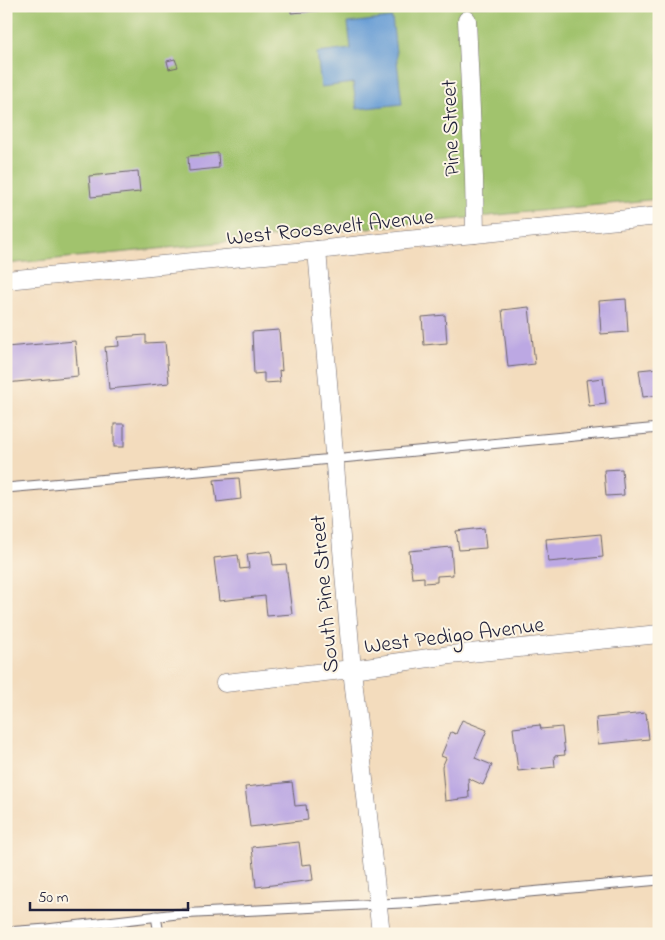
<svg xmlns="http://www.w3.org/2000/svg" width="665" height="940" font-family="'Indie Flower',sans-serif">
	<rect width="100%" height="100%" fill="#fcf5e5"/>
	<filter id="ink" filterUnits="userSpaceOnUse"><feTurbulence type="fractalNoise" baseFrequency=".02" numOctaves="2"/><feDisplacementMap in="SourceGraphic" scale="10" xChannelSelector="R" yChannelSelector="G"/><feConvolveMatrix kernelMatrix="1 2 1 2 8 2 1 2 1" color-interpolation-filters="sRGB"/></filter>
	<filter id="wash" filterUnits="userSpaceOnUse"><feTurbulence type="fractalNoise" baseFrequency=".0096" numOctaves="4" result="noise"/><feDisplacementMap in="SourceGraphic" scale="20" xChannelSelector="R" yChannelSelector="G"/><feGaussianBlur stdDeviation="1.12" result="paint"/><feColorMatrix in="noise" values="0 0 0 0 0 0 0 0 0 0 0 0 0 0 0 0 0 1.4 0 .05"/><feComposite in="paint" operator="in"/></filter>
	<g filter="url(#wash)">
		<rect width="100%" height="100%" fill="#f3dcbd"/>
		<path fill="#a1c36d" stroke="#627254" d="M6 6H659V199L6 264Z"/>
		<path fill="#699ed5" stroke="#466088" d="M392 18 402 104 357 109 353 83 321 87 317 53 351 49 348 23Z"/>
		<g id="blocks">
			<g fill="#bca8e3">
				<path d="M291 6H339L340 9 291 13Z"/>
				<path d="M175 59 178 67 169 69 167 61Z"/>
				<path d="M218 153 219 168 189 171 188 156Z"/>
				<path d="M138 171 140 192 91 197 89 176Z"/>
				<path d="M626 299 628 332 601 334 599 301Z"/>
				<path d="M529 307 535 364 508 367 502 310Z"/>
				<path d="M445 315 447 343 424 345 422 317Z"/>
				<path d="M279 330 282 371 279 370 280 382 264 383V373L254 374 252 332Z"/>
				<path d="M146 335V343L165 342 169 383 109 389 105 347 119 346 118 337Z"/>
				<path d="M75 341 78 376 6 383V347Z"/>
				<path d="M659 368V395L643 397 639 370Z"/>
				<path d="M603 378 606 404 589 406 586 380Z"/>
				<rect x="114" y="424" width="10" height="23"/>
				<path d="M622 469 624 495 606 496 604 470Z"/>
				<path d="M239 478 241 499 217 502 214 480Z"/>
				<path d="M484 528 486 548 459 550 456 531Z"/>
				<path d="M601 534 603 557 548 562 546 539Z"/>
				<path d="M451 547 453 575 437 576V582L424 583V577L412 578 409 551Z"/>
				<path d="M271 551 273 565 286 564 292 614 267 616 265 596 219 601 214 558 238 555 240 569 249 568 247 554Z"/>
				<path d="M646 713 649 739 598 744 596 718Z"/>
				<path d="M462 720 487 730 475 758 492 765 483 785 468 778 469 798 445 801 442 767 446 758 441 756 451 732 456 734Z"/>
				<path d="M540 725 541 729 562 727 565 755 554 756 555 767 518 771 513 728Z"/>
				<path d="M292 782 295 806 306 805 308 820 250 827 245 787Z"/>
				<path d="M299 842 302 865 311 864 313 880 256 887 252 847Z"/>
			</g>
		</g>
	</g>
	<g filter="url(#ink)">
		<use href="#blocks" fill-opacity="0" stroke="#6b6368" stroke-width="1"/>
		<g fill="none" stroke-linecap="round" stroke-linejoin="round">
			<g stroke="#6b6368" stroke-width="11">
				<g id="lane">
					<path d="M6 488C224 469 441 450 659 428"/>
					<path d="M156 916 159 934"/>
					<path d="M6 932 47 929 177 914 422 902 659 880"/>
				</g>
			</g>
			<g stroke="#6b6368" stroke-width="19">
				<g id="street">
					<path d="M467 20 474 178 475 234"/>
					<path d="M317 250 352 669 381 934"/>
					<path d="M6 280 317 250 406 240 475 234 659 216"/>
					<path d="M225 683 352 669 450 655 659 634"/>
				</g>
			</g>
			<use href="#lane" stroke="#fff" stroke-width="9"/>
			<use href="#street" stroke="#fff" stroke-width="18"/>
		</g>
	</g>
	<g text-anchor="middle" stroke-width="4" stroke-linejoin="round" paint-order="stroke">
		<g font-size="22" fill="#22223b" stroke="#fcf5e5">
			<text transform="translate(449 128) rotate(-92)" y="8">Pine Street</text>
			<text transform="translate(330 226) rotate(-6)" y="8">West Roosevelt Avenue</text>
			<text transform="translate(323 594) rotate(-95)" y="8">South Pine Street</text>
			<text transform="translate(454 634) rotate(-7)" y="8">West Pedigo Avenue</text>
		</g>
	</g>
	<rect width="665" height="940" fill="none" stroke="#fcf5e5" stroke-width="25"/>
	<path d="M30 902v8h158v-8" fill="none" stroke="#22223b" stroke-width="2.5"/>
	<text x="38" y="902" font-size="15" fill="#22223b" stroke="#fcf5e5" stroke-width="4" paint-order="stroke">50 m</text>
</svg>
